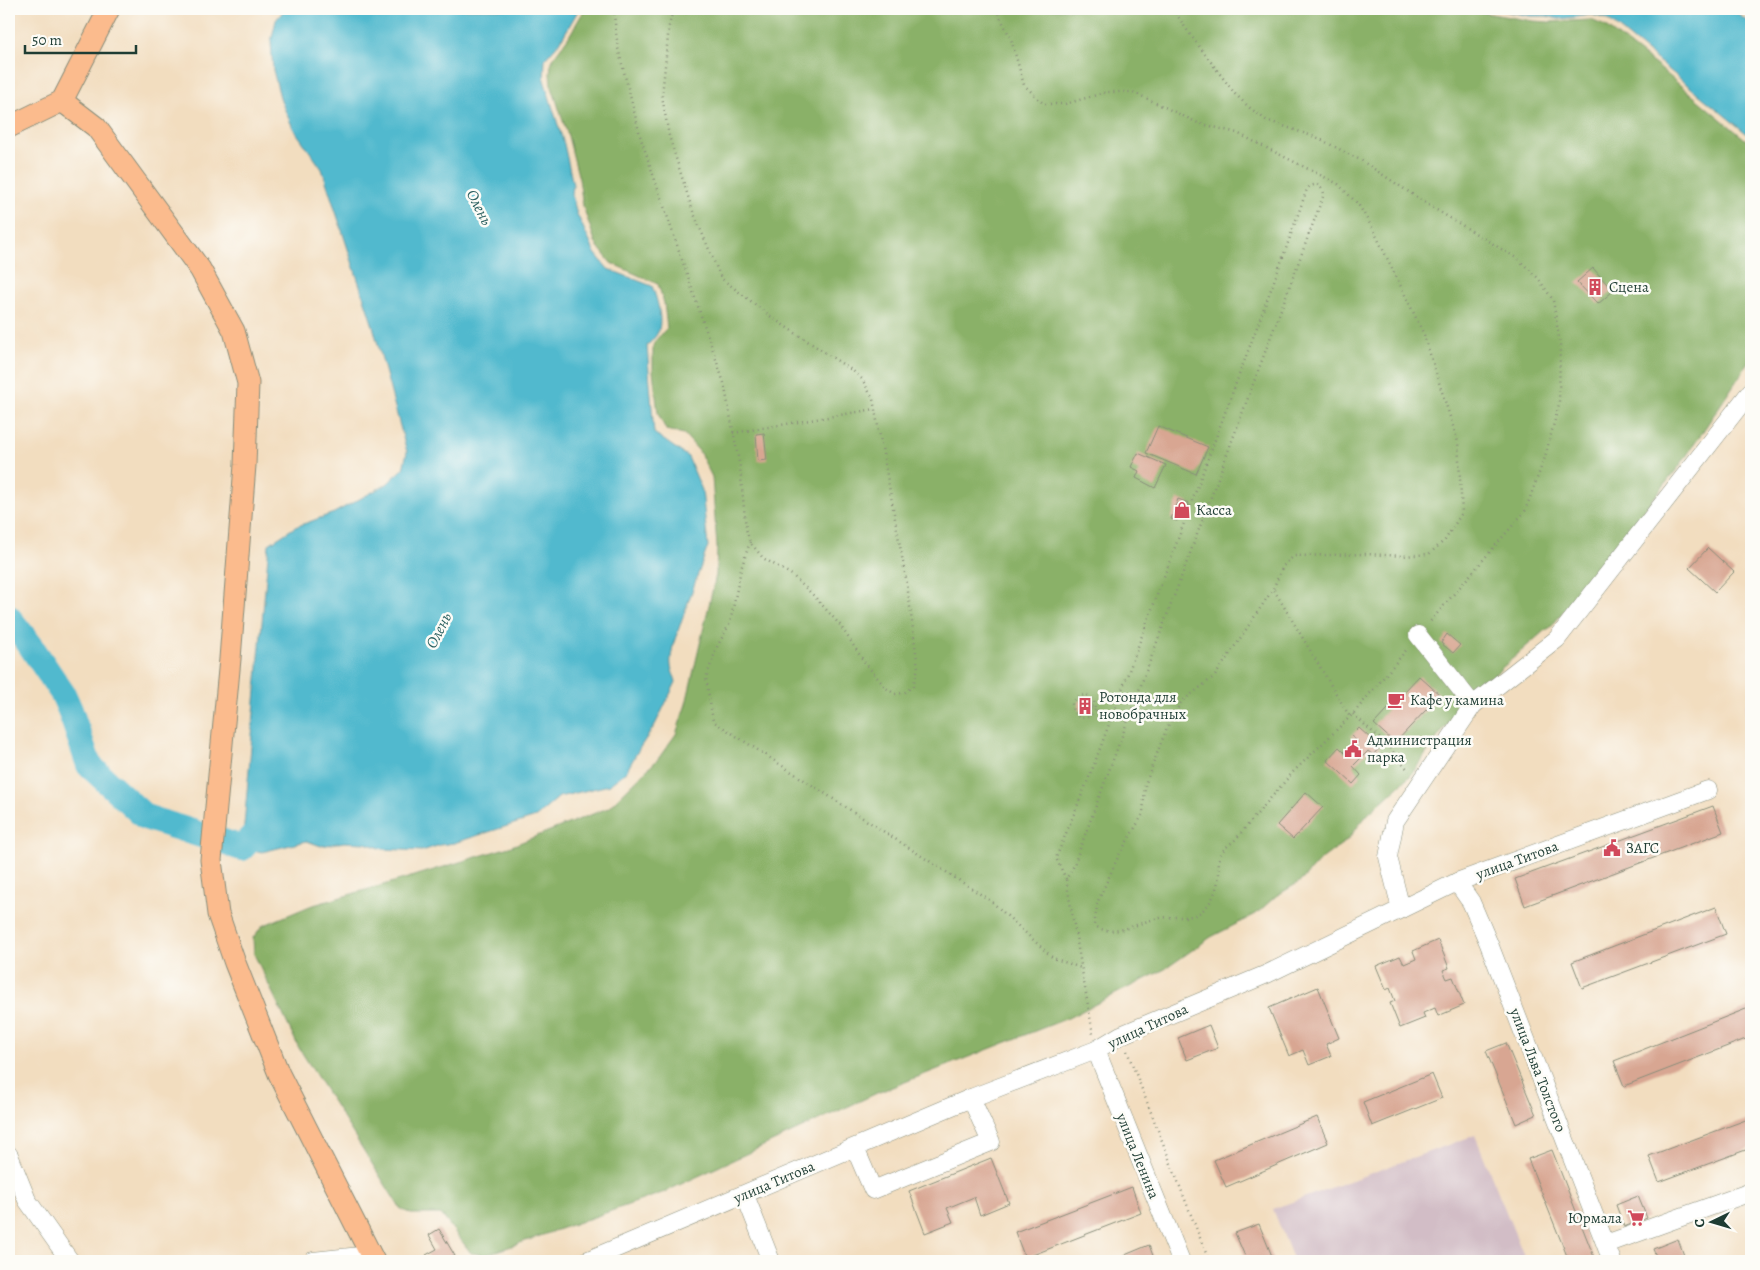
<svg xmlns="http://www.w3.org/2000/svg" width="1760" height="1270" font-family="Alegreya,serif">
	<rect width="100%" height="100%" fill="#fdfcf7"/>
	<filter id="ink" filterUnits="userSpaceOnUse"><feTurbulence type="fractalNoise" baseFrequency=".02" numOctaves="2"/><feDisplacementMap in="SourceGraphic" scale="10" xChannelSelector="R" yChannelSelector="G"/><feConvolveMatrix kernelMatrix="1 2 1 2 8 2 1 2 1" color-interpolation-filters="sRGB"/></filter>
	<filter id="wash" filterUnits="userSpaceOnUse"><feTurbulence type="fractalNoise" baseFrequency=".0096" numOctaves="4" result="noise"/><feDisplacementMap in="SourceGraphic" scale="20" xChannelSelector="R" yChannelSelector="G"/><feGaussianBlur stdDeviation="1.12" result="paint"/><feColorMatrix in="noise" values="0 0 0 0 0 0 0 0 0 0 0 0 0 0 0 0 0 1.4 0 .05"/><feComposite in="paint" operator="in"/></filter>
	<g filter="url(#wash)">
		<rect width="100%" height="100%" fill="#f2ddbf"/>
		<g fill="#d2bdc6">
			<path d="M1751 702V764H1746V704Z"/>
			<path d="M1475 1135 1526 1261H1294L1273 1209Z"/>
		</g>
		<path fill="#8ab167" stroke="#54774e" d="M585 9H1462L1533 21 1549 22 1591 20 1603 25 1657 66 1751 144V359L1681 464 1551 627 1544 631 1487 681 1471 690 1457 709 1452 721 1442 731 1411 775 1368 814 1347 840 1319 861 1301 881 1276 896 1256 914 1211 937 1165 969 1068 1018 877 1093 662 1193 486 1255 471 1253 441 1214H411L400 1208 299 1048 254 954 253 938 262 926 310 906 411 877 509 847 608 808 658 759 676 734 686 704 716 575 717 547 712 477 699 451 684 434 666 430 658 413 653 371V346L655 341 667 328 664 303 658 284 611 263 596 244 583 206 579 179 568 136 551 84 550 73 551 64 554 57 568 38Z"/>
		<g fill="#51b9ce" stroke="#387b81">
			<path d="M285 9H579L560 42 545 59 544 80 564 144 573 185 572 195 577 214 595 253 608 269 652 286C657 299 664 321 657 334 655 338 650 342 647 346L654 433 688 457 702 490 706 528 708 546 673 645C672 653 669 662 672 670 673 675 675 676 676 682L655 725 639 749 626 772 609 785 559 797 536 817 454 843 440 845 422 851 383 849 365 843 344 842 321 846 307 841 262 852 242 848 269 544 295 527 334 513 387 484 403 469 407 452 373 326 322 169 293 128 281 101 273 70 271 42 276 20Z"/>
			<path d="M1492 9H1733L1740 16 1751 23V137L1607 19 1592 15 1559 19 1546 16H1530Z"/>
		</g>
		<g fill="none" stroke-linecap="round" stroke-linejoin="round">
			<path stroke="#51b9ce" stroke-width="26" d="M9 618 28 642 63 694 70 710 89 765 145 817 242 848 266 823"/>
		</g>
		<g id="blocks">
			<g fill="#d8a692">
				<path d="M1593 268 1613 291 1598 304 1577 282Z"/>
				<path d="M1158 426 1208 447 1196 474 1146 453Z"/>
				<path d="M764 433 767 460 758 461 756 434Z"/>
				<path d="M1138 453 1166 465 1155 488 1136 478 1139 471 1131 467Z"/>
				<path d="M1178 499 1189 503 1187 509 1182 507 1177 521 1171 519Z"/>
				<path d="M1708 548 1734 572 1715 592 1689 568Z"/>
				<path d="M1447 634 1460 645 1453 653 1441 643Z"/>
				<path d="M1419 676 1440 695 1395 743 1374 724Z"/>
				<circle cx="1085" cy="706" r="7"/>
				<path d="M1359 728 1380 747 1373 755 1368 751 1353 766 1361 775 1353 784 1327 760 1339 747 1347 755 1358 742 1351 736Z"/>
				<path d="M1306 792 1323 807 1293 839 1277 825Z"/>
				<path d="M1713 806 1723 832 1525 906 1515 879Z"/>
				<path d="M1716 907 1726 934 1582 988 1572 962Z"/>
				<path d="M1438 940 1449 968 1443 970 1447 979 1453 977 1464 1005 1438 1016 1435 1008 1423 1013 1425 1018 1400 1028 1390 1003 1395 1001 1390 988 1386 990 1376 966 1400 956 1404 964 1416 959 1413 951Z"/>
				<path d="M1318 987 1339 1038 1326 1044 1331 1056 1309 1065 1303 1050 1289 1056 1269 1008Z"/>
				<path d="M1751 1007V1037L1624 1086 1614 1061Z"/>
				<path d="M1209 1025 1218 1048 1187 1060 1178 1038Z"/>
				<path d="M1506 1043 1536 1115 1516 1124 1486 1051Z"/>
				<path d="M1432 1074 1442 1098 1372 1126 1363 1102Z"/>
				<path d="M1317 1117 1328 1143 1226 1187 1214 1160Z"/>
				<path d="M1751 1118V1148L1659 1182 1649 1156Z"/>
				<path d="M1552 1150 1594 1257 1582 1261H1569L1528 1159Z"/>
				<path d="M991 1158 1009 1203 980 1215 974 1197 947 1208 953 1222 925 1233 909 1191Z"/>
				<path d="M1132 1187 1141 1213 1025 1258 1015 1232Z"/>
				<path d="M1638 1196 1647 1218 1624 1227 1616 1205Z"/>
				<path d="M1259 1224 1274 1261H1247L1235 1233Z"/>
				<path d="M439 1229 455 1256 445 1261H430L426 1255 437 1249 429 1235Z"/>
				<path d="M1678 1239 1686 1261H1658L1653 1249Z"/>
				<path d="M1149 1245 1155 1261H1127L1125 1255Z"/>
			</g>
		</g>
	</g>
	<g filter="url(#ink)">
		<use href="#blocks" fill-opacity="0" stroke="#888d7a" stroke-width="1"/>
		<g fill="none" stroke-linecap="round" stroke-linejoin="round">
			<g stroke="#888d7a" stroke-width="19">
				<g id="minor">
					<path d="M1418 635 1473 705"/>
					<path d="M1457 882 1471 902 1489 944 1612 1261"/>
					<path d="M1401 909 1388 857 1395 821 1473 705 1557 639 1751 391"/>
					<path d="M1096 1050 1181 1261"/>
					<path d="M855 1148 873 1190 991 1142 971 1098"/>
					<path d="M9 1155 27 1200 70 1261"/>
					<path d="M745 1195 771 1261"/>
					<path d="M1606 1244 1751 1192"/>
					<path d="M313 1261 370 1255"/>
					<path d="M586 1261 971 1098 1096 1050 1121 1035 1267 974 1457 882 1708 790"/>
				</g>
			</g>
			<g stroke="#888d7a" stroke-width="23">
				<g id="major">
					<path d="M62 101 96 127 200 269 234 331 248 383 245 465 230 659 211 860 218 914 235 963 279 1074 374 1261"/>
					<path d="M9 127 62 101 109 9"/>
				</g>
			</g>
			<g stroke="#888d7a" stroke-width="2.5" stroke-dasharray="1 4" stroke-linecap="butt">
				<path d="M615 9 614 15 618 48 641 139 724 383 740 467 746 529 750 542 763 558 792 575 814 596 840 625 865 663 886 688 895 694 904 693 913 686 918 668 907 584 873 399 862 379 853 371 774 319 721 278 692 209 669 136 662 96 669 26 673 9"/>
				<path d="M996 9 1011 39 1024 85 1044 104H1065L1107 92H1133L1198 123 1237 133 1338 184 1358 204 1373 229 1408 301 1424 335 1458 442 1462 513 1445 540 1429 554 1403 556 1365 554 1294 556 1283 566 1273 589 1215 676 1181 702 1166 730 1145 785 1143 814 1119 855 1098 901 1094 925C1114 940 1139 921 1160 918 1178 915 1194 922 1207 906 1214 898 1218 885 1219 874 1219 868 1218 861 1220 855 1223 849 1229 845 1234 841L1293 772 1353 714 1408 648"/>
				<path d="M1173 9 1189 33 1235 94 1250 108 1266 120 1318 138 1362 161 1430 206 1518 259 1538 278 1553 300 1560 344 1559 404 1545 457 1525 511 1429 623"/>
				<path d="M733 433 875 409"/>
				<path d="M750 542 741 569 730 623 717 647 706 678 713 721 991 901 1053 958 1081 968"/>
				<path d="M1274 590 1350 717"/>
				<path d="M1095 710 1089 717 1080 718 1073 712 1072 703 1078 696 1087 695 1094 701 1095 710 1111 717"/>
				<path d="M1353 714 1389 747 1409 771"/>
				<path d="M1066 879 1056 858 1092 770 1283 257 1307 189 1310 186 1317 184 1323 190 1324 194 1072 870 1066 879 1093 1034"/>
				<path d="M1127 1051 1209 1261"/>
			</g>
			<use href="#minor" stroke="#fff" stroke-width="18"/>
			<use href="#major" stroke="#fbbb8d" stroke-width="21"/>
		</g>
	</g>
	<defs>
		<g id="building-bare" transform="scale(1.35)"><path d="M-4-6H4V6H1V3H-1V6H-4ZM-2.5-4.3h1.7v1.8h-1.7ZM.8-4.3h1.7v1.8H.8ZM-2.5-1h1.7V.8h-1.7ZM.8-1h1.7V.8H.8Z" fill="#d1495b" stroke="#fdfcf7" stroke-width="2.5" paint-order="stroke"/></g>
		<g id="shop-bare" transform="scale(1.35)"><path d="M-5-2.5h2.3a2.7 3.5 0 0 1 5.4 0H5L5.5 6h-11ZM-1.5-2.5h3a1.5 2.3 0 0 0-3 0Z" fill="#d1495b" stroke="#fdfcf7" stroke-width="2.5" paint-order="stroke"/></g>
		<g id="cafe-bare" transform="scale(1.35)"><path d="M-5.5-4.5H6V0H3Q3 3.5 0 3.5H-2.5Q-5.5 3.5-5.5 0ZM3-3.2v2h1.7v-2ZM-6 4.5H4V6H-6Z" fill="#d1495b" stroke="#fdfcf7" stroke-width="2.5" paint-order="stroke"/></g>
		<g id="civic-bare" transform="scale(1.35)"><path d="M-.6-6.5H3V-4.5H.6V-3L4-1V1h2V6H-6V1h2V-1L-.6-3ZM-1.2 2.5V6h2.4V2.5Z" fill="#d1495b" stroke="#fdfcf7" stroke-width="2.5" paint-order="stroke"/></g>
		<g id="supermarket-bare" transform="scale(1.35)"><path d="M-6-5.5h2.5l.6 2H6L4.5 2H-2.5L-4.4-4H-6ZM-1.5 3.2a1.3 1.3 0 1 0 .1 0ZM3 3.2a1.3 1.3 0 1 0 .1 0Z" fill="#d1495b" stroke="#fdfcf7" stroke-width="2.5" paint-order="stroke"/></g>
	</defs>
	<g fill-rule="evenodd">
		<use href="#building-bare" x="1595" y="287"/>
		<use href="#shop-bare" x="1182" y="510"/>
		<use href="#cafe-bare" x="1396" y="700"/>
		<use href="#building-bare" x="1085" y="706"/>
		<use href="#civic-bare" x="1353" y="749"/>
		<use href="#civic-bare" x="1612" y="848"/>
		<use href="#supermarket-bare" x="1636" y="1218"/>
	</g>
	<g text-anchor="middle" stroke-width="5" stroke-linejoin="round" paint-order="stroke">
		<g font-size="15" fill="#1f3d34" stroke="#fdfcf7" text-anchor="start">
			<text x="1609" y="292">Сцена</text>
			<text x="1196" y="515">Касса</text>
			<text x="1099" y="702">Ротонда для<tspan x="1099" dy="17">новобрачных</tspan></text>
			<text x="1410" y="705">Кафе у камина</text>
			<text x="1367" y="745">Администрация<tspan x="1367" dy="17">парка</tspan></text>
			<text x="1626" y="853">ЗАГС</text>
			<text x="1622" y="1223" text-anchor="end">Юрмала</text>
		</g>
		<g font-size="15" fill="#1f3d34" stroke="#fdfcf7">
			<text transform="translate(1517 860) rotate(-20)" y="5">улица Титова</text>
			<text transform="translate(1148 1026) rotate(-25)" y="5">улица Титова</text>
			<text transform="translate(1538 1070) rotate(69)" y="5">улица Льва Толстого</text>
			<text transform="translate(1138 1156) rotate(68)" y="5">улица Ленина</text>
			<text transform="translate(774 1182) rotate(-23)" y="5">улица Титова</text>
		</g>
		<g font-size="16" font-style="italic" fill="#2e6262" stroke="#fdfcf7">
			<text transform="translate(480 207) rotate(63)" y="6">Олень</text>
			<text transform="translate(438 630) rotate(-63)" y="6">Олень</text>
		</g>
	</g>
	<rect width="1760" height="1270" fill="none" stroke="#fdfcf7" stroke-width="30"/>
	<g transform="translate(1712 1222) rotate(265)" stroke="#fdfcf7" stroke-width="4" paint-order="stroke">
	<path d="M0-4L9 19L0 12L-9 19Z" fill="#1f3d34"/>
	<text y="-8" font-size="14" font-weight="bold" text-anchor="middle" fill="#1f3d34">С</text>
	</g>
	<path d="M25 45v8h111v-8" fill="none" stroke="#1f3d34" stroke-width="2.5"/>
	<text x="32" y="45" font-size="15" fill="#1f3d34" stroke="#fdfcf7" stroke-width="4" paint-order="stroke">50 m</text>
</svg>
